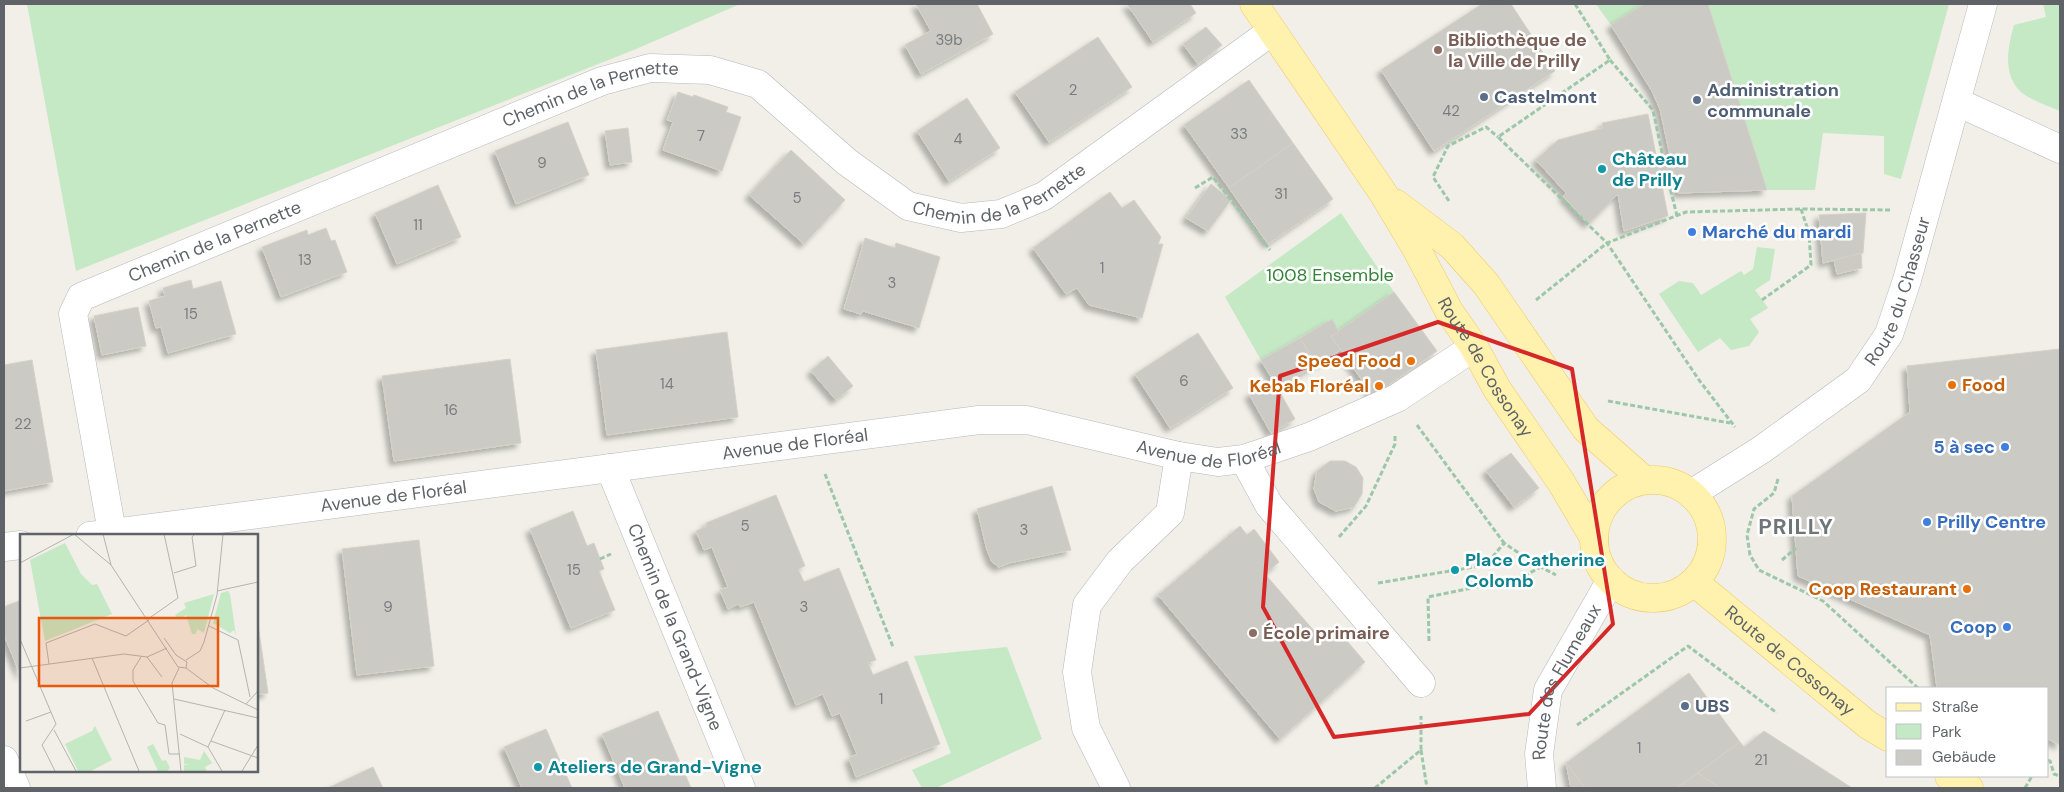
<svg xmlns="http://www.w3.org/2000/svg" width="2064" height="792" font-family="'DM Sans',sans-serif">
	<defs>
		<filter id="shadow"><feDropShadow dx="-4.5" dy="4.5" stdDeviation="2.5" flood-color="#0004"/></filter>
	</defs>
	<rect width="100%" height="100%" fill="#f1efe8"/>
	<g fill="#c5e8c5">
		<path d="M27 4H740L636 49 76 271Z"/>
		<path d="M1596 4H1644L1611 25Z"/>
		<path d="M1708 4H1949L1901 179 1884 174V136L1823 133 1815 190H1767Z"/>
		<path d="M2043 4H2060V111C2048 106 2032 101 2021 92 2002 74 2008 46 2014 25L2046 17Z"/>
		<path d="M1341 213 1394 292 1339 332 1332 319 1261 360 1225 297Z"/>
		<path d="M1757 247 1775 249 1770 280 1755 290 1768 308 1750 319 1759 332 1749 346 1731 350 1720 338 1698 352 1659 294 1679 281 1693 283 1701 295 1741 271 1744 275 1753 269Z"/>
		<path d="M1007 647 1042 739 936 788H922L912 770 951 753 914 656Z"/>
	</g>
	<g fill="#cccac5" stroke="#d6d1c6" filter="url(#shadow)">
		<path d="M916 4H977L993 34 921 74 905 45 931 31Z"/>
		<path d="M1127 4H1190L1196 13 1153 42Z"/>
		<path d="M1482 4H1511L1555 71 1434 151 1381 70Z"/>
		<path d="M1644 4H1708L1767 190 1678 193 1660 109 1652 91 1611 25Z"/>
		<path d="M1206 27 1222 45 1198 64 1183 44Z"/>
		<path d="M1098 37 1132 87 1049 142 1015 92Z"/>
		<path d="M1249 80 1293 143 1229 188 1184 125Z"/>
		<path d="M678 92 693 97 694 95 728 107 726 112 741 117 722 171 663 150 673 122 667 120Z"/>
		<path d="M967 98 1000 148 949 181 917 131Z"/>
		<path d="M1648 114 1668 216 1624 231 1618 194 1588 224 1563 196 1566 193 1536 160 1558 140 1603 128 1602 123Z"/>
		<path d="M568 122 589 175 516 204 495 151Z"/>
		<path d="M628 128 632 162 610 165 605 131Z"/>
		<path d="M1293 143 1333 199 1268 244 1229 188Z"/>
		<path d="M791 150 845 200 804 244 749 195Z"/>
		<path d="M1670 156 1674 173 1661 178 1657 159Z"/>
		<path d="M1211 184 1231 200 1208 231 1186 218Z"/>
		<path d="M438 185 461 237 397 264 375 213Z"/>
		<path d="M1110 192 1122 208 1134 200 1161 237 1158 244H1163L1142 318 1089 305 1077 288 1066 294 1033 248Z"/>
		<path d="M1866 213 1863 253 1823 263 1819 215Z"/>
		<path d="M326 228 331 241 335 240 347 272 281 297 262 247 307 230 308 235Z"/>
		<path d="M865 238 895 248 896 243 940 257 919 328 863 311 861 314 844 309Z"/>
		<path d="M1861 253 1862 268 1837 274 1834 260Z"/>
		<path d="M191 280 193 289 221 281 236 334 168 353 161 327 156 328 149 301 165 296 163 288Z"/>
		<path d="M1394 292 1437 351 1373 396 1331 336Z"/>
		<path d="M138 307 146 346 102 355 94 316Z"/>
		<path d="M1332 319 1339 332 1331 336 1341 350 1316 365 1300 338Z"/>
		<path d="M727 332 738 417 607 435 596 350Z"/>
		<path d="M1198 333 1233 388 1170 428 1135 374Z"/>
		<path d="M1300 338 1316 365 1277 387 1261 360Z"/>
		<path d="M2060 349V745L2048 739V688H1937L1930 635 1798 576 1792 496 1910 412 1907 366Z"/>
		<path d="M828 356 853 386 836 400 811 371Z"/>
		<path d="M510 359 521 443 394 461 382 376Z"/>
		<path d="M32 360 53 482 4 491V365Z"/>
		<path d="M1273 380 1295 419 1271 433 1249 394Z"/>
		<path d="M1511 453 1539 488 1514 507 1486 471Z"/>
		<path d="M1330 461H1345L1356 467 1363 478 1362 494 1354 507 1336 511 1319 502 1314 489 1317 471Z"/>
		<path d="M1052 486 1071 550 1009 563 999 567 992 562 987 550 977 509Z"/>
		<path d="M776 495 805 566 798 569 804 582 839 568 876 660 868 663 873 675 907 661 940 744 856 777 849 758 857 754 840 713 832 716 823 694 796 705 754 602 740 607 738 604 728 609 720 590 728 587 712 547 704 550 696 531 707 526 706 523Z"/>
		<path d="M573 511 587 546 594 543 604 569 599 571 615 610 571 628 530 529Z"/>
		<path d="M1240 526 1247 535 1254 529 1279 562 1265 574 1321 639 1335 627 1365 662 1280 739 1158 595Z"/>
		<path d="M419 540 434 666 357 675 342 549Z"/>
		<path d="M21 600V676L4 635V607Z"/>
		<path d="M256 611 268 693 256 695Z"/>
		<path d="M1689 673 1740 742 1677 788H1585L1566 763Z"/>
		<path d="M658 711 691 788H625L602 734Z"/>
		<path d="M546 729 572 788H522L504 747Z"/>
		<path d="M1764 731 1852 788H1720L1698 773 1740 742 1744 747Z"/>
		<path d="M1566 763 1585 788H1571Z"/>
		<path d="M373 767 383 788H328Z"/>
		<path d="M1698 773 1720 788H1677Z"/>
	</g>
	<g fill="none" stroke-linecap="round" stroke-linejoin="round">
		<g stroke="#b5b8bc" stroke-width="29">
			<g id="minor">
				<path d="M1957 102 2060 149"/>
				<path d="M1244 459 1269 505 1421 683"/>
				<path id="s1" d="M610 468 741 788"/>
				<path id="s2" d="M112 532 73 314 81 297 602 81 650 68 710 70 758 84 847 162 908 206 961 218 1001 214 1044 196 1272 31"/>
				<path id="s3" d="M90 536 979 420H1027L1179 456 1218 462 1244 459 1309 437 1397 398 1474 347"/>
				<path d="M4 547 21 545"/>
				<path d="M4 760 16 788"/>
				<path d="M1116 788 1086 728 1077 672 1087 605 1120 561 1170 513 1179 456"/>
			</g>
		</g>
		<g stroke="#b5b8bc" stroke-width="29">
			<g id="tertiary">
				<path id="s4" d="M1691 494 1761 450 1858 380 1889 334 1907 280 1983 4"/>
				<path id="s5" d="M1542 788 1539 754 1548 690 1611 580"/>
			</g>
		</g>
		<g stroke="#f2c960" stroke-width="29">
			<g id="primary">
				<path id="s6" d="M1254 4 1383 193 1416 248 1449 311 1474 347 1497 389 1561 482 1594 538"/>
				<path d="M1395 203 1452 246 1486 284 1586 429 1644 480"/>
				<circle cx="1653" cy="539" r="59"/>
				<path id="s7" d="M1694 582 1868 725 1888 737"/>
				<path d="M1949 776 1969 788"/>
			</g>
		</g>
		<g stroke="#9cc7a9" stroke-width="3" stroke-dasharray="5 2.5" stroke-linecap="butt">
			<path d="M1575 4 1610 60 1498 137 1607 243 1699 380 1735 427"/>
			<path d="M1610 60 1653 110 1663 157"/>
			<path d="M1667 175 1677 216"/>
			<path d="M1195 188 1213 177 1270 250"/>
			<path d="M1449 201 1433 177 1448 146 1486 127 1498 137"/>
			<path d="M1536 300 1607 243 1686 212 1801 209 1892 210"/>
			<path d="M1762 300 1811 265 1809 233 1801 209"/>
			<path d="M1608 401 1730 423"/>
			<path d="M1417 425 1504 543"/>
			<path d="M825 474 893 647"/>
			<path d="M1778 479 1774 493 1754 509 1747 535 1750 555 1759 570 1823 601 1918 688"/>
			<path d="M1339 537 1366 506 1395 444V434"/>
			<path d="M600 559 611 554"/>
			<path d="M1782 560 1796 548"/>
			<path d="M1378 583 1486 565 1504 543 1535 564 1556 575"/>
			<path d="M1429 641 1428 597 1520 578 1541 567"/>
			<path d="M1577 725 1688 646 1777 713"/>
			<path d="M1421 750 1427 788"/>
			<path d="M2048 760 2050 761 2054 774 2060 776"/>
			<path d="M1375 788 1421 750V716"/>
			<path d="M2025 788 2032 776"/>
		</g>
		<use href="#minor" stroke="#fff" stroke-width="28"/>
		<use href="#tertiary" stroke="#fff" stroke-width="28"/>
		<use href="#primary" stroke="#fff2af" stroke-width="28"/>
	</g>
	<path fill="none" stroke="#d62828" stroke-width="4" stroke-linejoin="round" d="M1438 322 1572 369 1613 624 1529 714 1334 737 1263 607 1280 376Z"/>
	<g fill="#8d6e63" stroke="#fff" stroke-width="2">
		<circle cx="1438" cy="50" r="5"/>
		<circle cx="1253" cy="633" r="5"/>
	</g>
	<g fill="#5c6f8a" stroke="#fff" stroke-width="2">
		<circle cx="1484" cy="97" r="5"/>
		<circle cx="1697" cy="100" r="5"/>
		<circle cx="1685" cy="706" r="5"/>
	</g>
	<g fill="#0f9aa8" stroke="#fff" stroke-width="2">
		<circle cx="1602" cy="169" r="5"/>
		<circle cx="1455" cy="570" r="5"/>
		<circle cx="538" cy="767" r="5"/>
	</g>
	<g fill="#3f7fe0" stroke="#fff" stroke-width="2">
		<circle cx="1692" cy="232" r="5"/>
		<circle cx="2005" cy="447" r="5"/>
		<circle cx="1927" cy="522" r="5"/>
		<circle cx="2007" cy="627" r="5"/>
	</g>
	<g fill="#e8710a" stroke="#fff" stroke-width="2">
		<circle cx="1411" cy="361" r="5"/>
		<circle cx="1952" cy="385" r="5"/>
		<circle cx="1379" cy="386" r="5"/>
		<circle cx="1967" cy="589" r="5"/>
	</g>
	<g text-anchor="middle" stroke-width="5" stroke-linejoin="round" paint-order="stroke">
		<g font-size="15" fill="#7a7d7f">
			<text x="949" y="45">39b</text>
			<text x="1073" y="95">2</text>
			<text x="1451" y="116">42</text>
			<text x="1239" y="139">33</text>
			<text x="701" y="141">7</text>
			<text x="958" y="144">4</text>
			<text x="542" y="168">9</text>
			<text x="1281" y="199">31</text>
			<text x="797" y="203">5</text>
			<text x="418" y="230">11</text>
			<text x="305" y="265">13</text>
			<text x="1102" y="273">1</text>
			<text x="892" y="288">3</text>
			<text x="191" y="319">15</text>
			<text x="1184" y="386">6</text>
			<text x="667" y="389">14</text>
			<text x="451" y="415">16</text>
			<text x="23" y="429">22</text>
			<text x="745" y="531">5</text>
			<text x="1024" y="535">3</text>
			<text x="574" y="575">15</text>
			<text x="388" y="612">9</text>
			<text x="804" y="612">3</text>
			<text x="881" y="704">1</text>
			<text x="1639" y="753">1</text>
			<text x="1761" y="765">21</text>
		</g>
		<g font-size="18" font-weight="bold" fill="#785e54" stroke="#fff" text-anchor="start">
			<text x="1448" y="46">Bibliothèque de<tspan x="1448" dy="21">la Ville de Prilly</tspan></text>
			<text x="1263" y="639">École primaire</text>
		</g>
		<g font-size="18" font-weight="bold" fill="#4e5e75" stroke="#fff" text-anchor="start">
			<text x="1707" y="96">Administration<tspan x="1707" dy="21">communale</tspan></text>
			<text x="1494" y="103">Castelmont</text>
			<text x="1695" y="712">UBS</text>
		</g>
		<g font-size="18" fill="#5f6368" stroke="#fff">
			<text dy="6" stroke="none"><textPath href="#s2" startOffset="790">Chemin de la Pernette</textPath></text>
			<text dy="6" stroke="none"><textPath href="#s2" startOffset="1255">Chemin de la Pernette</textPath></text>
			<text dy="6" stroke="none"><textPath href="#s2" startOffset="385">Chemin de la Pernette</textPath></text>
			<text dy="6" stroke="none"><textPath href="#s4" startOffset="301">Route du Chasseur</textPath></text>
			<text dy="6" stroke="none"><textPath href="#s6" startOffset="431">Route de Cossonay</textPath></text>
			<text dy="6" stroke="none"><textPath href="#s3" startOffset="711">Avenue de Floréal</textPath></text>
			<text dy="6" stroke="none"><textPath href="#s3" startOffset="1131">Avenue de Floréal</textPath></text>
			<text dy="6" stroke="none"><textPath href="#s3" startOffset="306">Avenue de Floréal</textPath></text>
			<text dy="6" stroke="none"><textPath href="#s1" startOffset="172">Chemin de la Grand-Vigne</textPath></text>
			<text dy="6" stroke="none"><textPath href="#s7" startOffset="124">Route de Cossonay</textPath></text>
			<text dy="6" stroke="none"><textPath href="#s5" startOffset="112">Route des Flumeaux</textPath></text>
		</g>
		<g font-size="18" font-weight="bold" fill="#0d838f" stroke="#fff" text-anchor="start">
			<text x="1612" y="165">Château<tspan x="1612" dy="21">de Prilly</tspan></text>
			<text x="1465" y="566">Place Catherine<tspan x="1465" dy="21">Colomb</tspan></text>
			<text x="548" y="773">Ateliers de Grand-Vigne</text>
		</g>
		<g font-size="18" font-weight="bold" fill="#366cbe" stroke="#fff" text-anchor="start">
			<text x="1702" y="238">Marché du mardi</text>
			<text x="1995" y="453" text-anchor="end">5 à sec</text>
			<text x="1937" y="528">Prilly Centre</text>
			<text x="1997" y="633" text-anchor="end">Coop</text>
		</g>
		<g font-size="18" fill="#348238" stroke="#fff">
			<text x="1330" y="281">1008 Ensemble</text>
		</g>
		<g font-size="18" font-weight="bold" fill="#c56008" stroke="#fff" text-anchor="end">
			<text x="1401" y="367">Speed Food</text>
			<text x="1962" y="391" text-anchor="start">Food</text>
			<text x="1369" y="392">Kebab Floréal</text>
			<text x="1957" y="595">Coop Restaurant</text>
		</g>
		<g font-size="22" font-weight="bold" letter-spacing="1" fill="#70757a" stroke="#fff">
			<text x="1796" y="534">PRILLY</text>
		</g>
	</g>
	<g transform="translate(20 534)">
		<rect width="238" height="238" fill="#f1efe8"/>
		<path d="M45 9 61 40 72 51 77 50 92 80 25 107 10 26ZM208 57 210 60 216 102 214 96 210 99 193 89 201 59ZM194 60 184 99 177 95 176 100H172L166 81 159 86 155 81 166 74 164 69ZM75 192 92 226 71 237H58L45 210 72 197ZM133 210 142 227 146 226 150 234 147 237H138L127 213ZM184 217 192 229 185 233 187 237H164V231H170L164 230V223L180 226Z" fill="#c5e8c5"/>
		<path fill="none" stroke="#b3b3b1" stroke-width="1" d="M54 0 91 31 158 133 166 134M83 0 91 31M0 29 54 0M154 39 176 32 172 3 175 0M197 57 238 48M128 85 158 64 144 0M189 92 218 106 230 163M144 104 156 121 167 128 166 134M0 105 36 190 22 211 35 237M121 123 113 136V147L138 189 145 191 149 220H160M127 123 142 143M72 124 119 237M166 126 180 117 184 108 197 61 203 0M29 130 26 109 75 90 106 102 129 86M0 134 104 120 127 123 147 114M159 134 152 149 161 237M166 134 193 154 238 176M154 165 238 184M226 170 238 157M6 187 31 178M34 196 56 237M160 200 188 213 202 237M191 207 238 224M188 213 205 176M222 237 238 211"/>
		<path fill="#e8590c" fill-opacity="0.15" stroke="#e8590c" stroke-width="2.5" d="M19 84H198V152H19Z"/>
		<rect width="238" height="238" fill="none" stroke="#5f6368" stroke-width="2.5"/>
	</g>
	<rect width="2064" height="792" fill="none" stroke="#5f6368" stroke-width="10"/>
	<rect x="1886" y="687" width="162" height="90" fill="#ffffff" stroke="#bfc1c3"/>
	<rect x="1896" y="703" width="25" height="8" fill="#fff2af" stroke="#bfc1c3"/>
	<text x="1932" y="712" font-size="15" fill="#5f6368">Straße</text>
	<rect x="1896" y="724" width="25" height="15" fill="#c5e8c5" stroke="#bfc1c3"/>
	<text x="1932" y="737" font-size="15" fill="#5f6368">Park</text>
	<rect x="1896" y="750" width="25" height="15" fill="#cccac5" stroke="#bfc1c3"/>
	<text x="1932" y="762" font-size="15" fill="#5f6368">Gebäude</text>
</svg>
